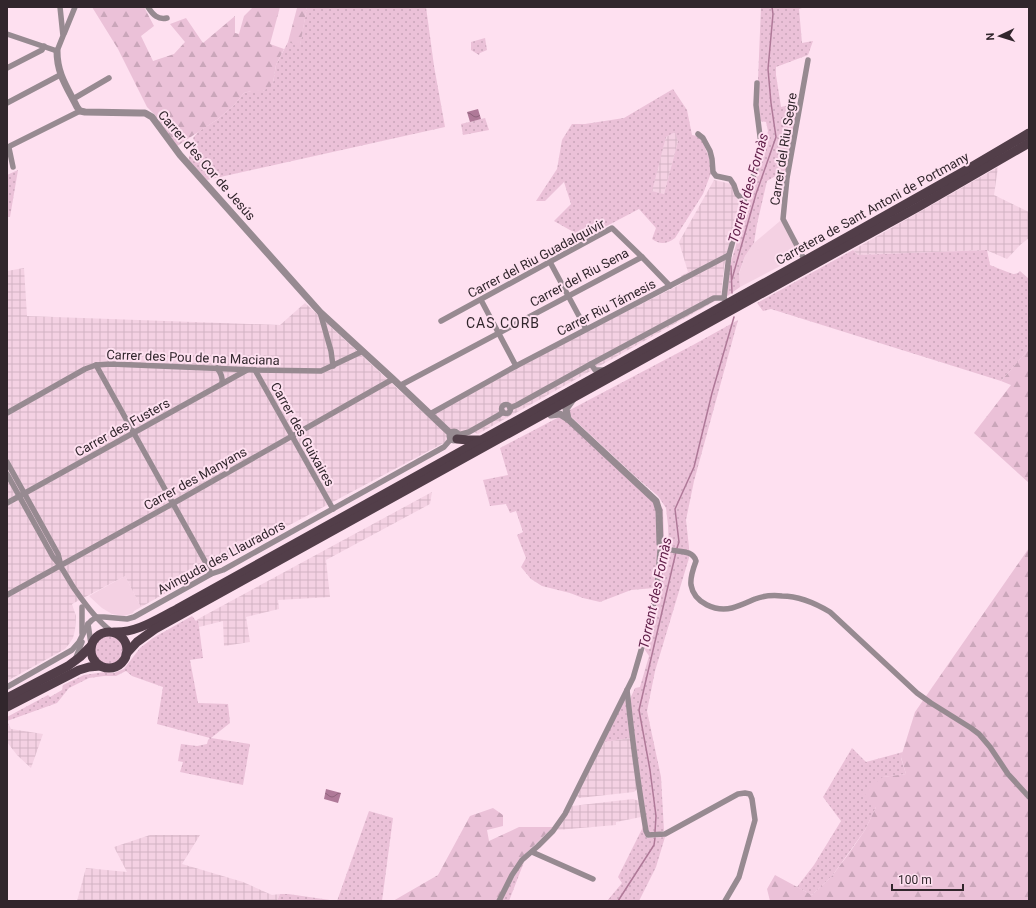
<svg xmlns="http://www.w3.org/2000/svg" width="1036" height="908" font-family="Roboto,sans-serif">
	<defs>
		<pattern id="industrial-grid" width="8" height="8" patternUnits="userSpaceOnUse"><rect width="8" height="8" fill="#f4d1e3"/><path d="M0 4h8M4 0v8" fill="none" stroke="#d2b3c3"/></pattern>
		<pattern id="grass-dots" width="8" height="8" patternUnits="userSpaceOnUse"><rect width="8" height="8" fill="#ebc1d8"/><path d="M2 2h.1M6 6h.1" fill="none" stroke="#caa6ba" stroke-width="1.8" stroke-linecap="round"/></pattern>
		<pattern id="forest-firs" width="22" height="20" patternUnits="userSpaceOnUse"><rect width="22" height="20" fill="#ebc1d8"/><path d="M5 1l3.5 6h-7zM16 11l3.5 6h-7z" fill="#caa6ba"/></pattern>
		<pattern id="water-waves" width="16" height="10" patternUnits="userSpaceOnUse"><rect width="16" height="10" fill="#af7998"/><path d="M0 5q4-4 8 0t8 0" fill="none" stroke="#8f637c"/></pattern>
	</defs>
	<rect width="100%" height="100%" fill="#fee0f0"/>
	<g fill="#f4d1e3">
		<path d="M780 221 784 223 799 256 740 287 739 274 745 256 754 243Z"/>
		<path d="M125 576 141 607 134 611 133 613 124 616 112 614 102 608 89 596Z"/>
	</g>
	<g fill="url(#industrial-grid)">
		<path d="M676 131 678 141 664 194 651 191 666 137Z"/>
		<path d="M998 167 994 195 1029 212V238L1020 245 1007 259 986 250 858 255 853 250Z"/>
		<path d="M714 180 731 184 739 203 724 267 721 295 719 299 478 434 468 430 235 554 141 607 125 576 72 604 76 616 75 630 73 638 69 644 65 649 7 681V271L24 268 27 316 280 325 305 303 428 417 542 354 683 283 681 276 688 272 679 242Z"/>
		<path d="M432 492 430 504 326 560 330 597 278 600 279 609 246 617 250 642 224 646 223 621 199 627 198 619Z"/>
		<path d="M7 721 11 729 43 734 31 768 17 755 7 742Z"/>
		<path d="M630 738 637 789 634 792 579 798 576 795 603 742Z"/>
		<path d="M633 799 639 801 641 817 616 822V825L557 830 572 806Z"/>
		<path d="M150 835H200L182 864 243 882 272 895 280 894 277 901H77L86 868 127 872 114 847Z"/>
	</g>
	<g fill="url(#grass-dots)" fill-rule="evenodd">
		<path d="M307 7H426L434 66 445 127 207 180 189 161V156L198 149 193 138 198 132 218 119 234 105 244 93 251 91H263L273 83 276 65 288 42 300 45Z"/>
		<path d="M761 7H805L799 9 802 43 813 41 808 55 776 67V75L781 107 794 104 800 101 786 170 767 181 757 224 754 243 745 256 739 273 740 287 726 297 730 266 736 245 742 220 755 178 768 131 766 122 760 121 757 105Z"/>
		<path d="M485 38 487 50 480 53 479 55 471 50V42Z"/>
		<path d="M673 89 687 110 692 135 697 136 703 142 709 158 711 173 703 194 675 238C667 244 660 245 652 239L656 228 639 209 584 238 554 221 571 204 564 182 545 201H536L557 169 562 140 572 124H585L624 118ZM675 132 678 141 664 194 652 191 666 137Z"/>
		<path d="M485 118 489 130 463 135 461 124Z"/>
		<path d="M18 170 10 217H7V175Z"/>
		<path d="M853 250 858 255 987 250 990 265C995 267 1012 274 1014 274 1017 274 1018 273 1020 271L1029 279V349L1001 381 771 309 763 311 757 303Z"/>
		<path d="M738 320 694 481 686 520 689 547V558L655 671 647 711 661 777 664 831 649 834 642 794 630 699 635 688 640 687 649 656 645 650 663 568 669 550 668 525 666 508 658 496 637 478 566 412 693 345Z"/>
		<path d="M561 416 657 500 663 509 664 537 663 552 654 588 631 590 600 602 583 598 570 593 542 586 531 579 521 567 526 558 517 535 523 532 516 511 510 513 506 504 490 506 483 480 508 475 500 448Z"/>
		<path d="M192 616 196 621 198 619 203 658 190 660 198 703 228 704 230 723 211 738 250 744 243 785 180 772 183 762 178 761 181 744 197 746 207 744 208 740 210 738 157 724 163 687 132 676 126 671 116 676H104L89 678 69 688 57 703 7 721V717L48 695 50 697 62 690 63 685 84 675 105 672 114 673 124 669 140 648 153 638Z"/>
		<circle cx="109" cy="650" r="15"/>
		<path d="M625 698 630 738 603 742Z"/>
		<path d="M852 748 866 762 903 752 901 758 906 774 883 777 876 807 865 830 832 876 812 895 797 887 814 865 841 821 823 797Z"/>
		<path d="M369 811 393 818 382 901H277L280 894H288L337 901Z"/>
		<path d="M643 827 647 838 665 837 656 867 639 901H607L622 883 618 877Z"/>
		<path d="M524 862 509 901H501L518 870Z"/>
	</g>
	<g fill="url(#forest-firs)">
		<path d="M92 7H144L154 26 141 36 153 61 174 54 185 42 170 24 186 18 203 43 235 16V33L239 34 244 16 253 7H280L270 44 284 49 276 65 273 83 270 87 263 91H251L244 93 234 105 218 119 177 146 155 115 147 107 118 49Z"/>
		<path d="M295 7H307L300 46 288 42 297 8Z"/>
		<path d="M1029 349V483L974 433 1011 385 1001 381Z"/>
		<path d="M1029 548V901H770L767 889 775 875 812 895 832 876 850 852 865 830 876 807 863 792 883 777 906 774 901 757 915 712Z"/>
		<path d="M493 808 503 815V826L487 830 489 841 519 827H553L522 857 498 901H393L438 875 470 816Z"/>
	</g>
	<g fill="url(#water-waves)">
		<path d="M478 109 481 119 470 122 467 112Z"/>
		<path d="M326 789 341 793 338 803 324 799Z"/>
	</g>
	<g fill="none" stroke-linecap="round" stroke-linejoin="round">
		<g stroke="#af7998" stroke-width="1.5">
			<path d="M731 266 732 293"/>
			<path d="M732 279 756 194 776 137 771 103 768 69 773 14 772 7"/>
			<path d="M677 548 679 542 675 509 694 467 712 393 734 317"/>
			<path d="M655 832 656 816 650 770 639 710 676 552"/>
			<path d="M618 901 654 845 655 838"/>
		</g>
		<g stroke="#978a91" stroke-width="5.5">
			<path d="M148 7C153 15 158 20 167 18"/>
			<path d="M7 34 57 51 63 36 60 7"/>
			<path d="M64 34 75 7"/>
			<path d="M7 68 42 50 44 46"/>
			<path d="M73 99 109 78"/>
			<path d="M7 103 60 75"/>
			<path d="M698 134 703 138 710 151 712 159 713 172 716 176 730 179 734 185 737 194 744 201"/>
			<path d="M13 167 9 148 10 146 80 111"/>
			<path d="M805 261 783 219 787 178 808 60"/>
			<path d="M550 262 586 329"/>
			<path d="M724 298 729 255 744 201 758 163 761 144 756 105 757 83"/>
			<path d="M481 300 516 366"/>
			<path d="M320 312 331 351 333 366"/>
			<path d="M441 321 612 228 642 257 670 286"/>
			<path d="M591 364 595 370H605"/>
			<path d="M96 365 206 563 211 574"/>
			<path d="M217 368C221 373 223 377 222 383"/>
			<path d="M255 370 333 509"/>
			<path d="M401 385 642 257"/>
			<circle cx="506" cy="409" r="4.5"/>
			<path d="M510 408 517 405 591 364 714 298H724L727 303"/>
			<path d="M7 413 85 369 96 365 111 364 255 370 321 371 363 351"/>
			<path d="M430 414 516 366 729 255"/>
			<path d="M458 435 469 432 499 415 503 412"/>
			<path d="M7 462 58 554 60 562"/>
			<path d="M7 474 53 557C63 567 68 580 76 591 85 604 99 622 111 631"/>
			<path d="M7 503 247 370"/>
			<path d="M7 595 172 504 393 379"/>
			<path d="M82 607V633"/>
			<path d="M88 624 91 644"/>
			<path d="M75 660 82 642"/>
			<path d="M7 687 72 650 79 642 88 624 92 620 97 617H104L127 619 134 617 211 574 223 570 444 447 451 439"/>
			<path d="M627 690C632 737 638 784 646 831L648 835 665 834 738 794 745 793 750 794 752 799 755 820 739 877 725 901"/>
			<path d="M532 852 593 879"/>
			<path d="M499 901 512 875 522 860 538 846 553 831 565 814 633 678 651 616 657 588 660 551 662 547C673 554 692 547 696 561 693 569 690 577 691 585 694 603 716 612 732 608 740 606 748 602 755 599 763 596 773 595 782 596 800 596 815 603 830 612L917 693 931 703 971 728 979 734 990 747 1008 774 1029 797"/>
		</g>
		<g stroke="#978a91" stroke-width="7">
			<path d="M57 51C57 74 67 87 77 107L80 111 85 112 140 113H145L152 117 180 155 320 312 393 379 451 434"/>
			<path d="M551 415 560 414 568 419 656 501 659 511 660 544 662 547"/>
			<path d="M568 419 566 409 574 398"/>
			<circle cx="454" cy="436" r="4"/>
		</g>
		<g stroke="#523e49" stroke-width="9">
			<path d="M457 439 468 440H479"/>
			<circle cx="109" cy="650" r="18"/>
			<path d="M114 632C137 633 157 619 177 609L849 236 968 169 1029 133"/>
			<path d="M126 654 137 642 155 629 918 207 1029 143"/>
			<path d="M7 698 68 666 80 657 91 646"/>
			<path d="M7 707 79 670 89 667 100 666"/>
		</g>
	</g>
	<g text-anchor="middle" stroke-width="4" stroke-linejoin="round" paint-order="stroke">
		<g font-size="13" fill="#31262c" stroke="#fee0f0">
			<text transform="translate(783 149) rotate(-81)" y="5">Carrer del Riu Segre</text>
			<text transform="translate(207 165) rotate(49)" y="5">Carrer d'es Cor de Jesús</text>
			<text transform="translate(872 208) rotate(-29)" y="5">Carretera de Sant Antoni de Portmany</text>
			<text transform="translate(536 258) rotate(-28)" y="5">Carrer del Riu Guadalquivir</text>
			<text transform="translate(579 277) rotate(-28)" y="5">Carrer del Riu Sena</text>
			<text transform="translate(606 307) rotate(-27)" y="5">Carrer Riu Támesis</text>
			<text transform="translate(193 357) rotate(2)" y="5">Carrer des Pou de na Maciana</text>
			<text transform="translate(122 427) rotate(-29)" y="5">Carrer des Fusters</text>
			<text transform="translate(303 434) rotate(61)" y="5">Carrer des Guixaires</text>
			<text transform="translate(195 478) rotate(-29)" y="5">Carrer des Manyans</text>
			<text transform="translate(221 557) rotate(-28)" y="5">Avinguda des Llauradors</text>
		</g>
		<g font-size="14" font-style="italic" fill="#601d48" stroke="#fee0f0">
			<text transform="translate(748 188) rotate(-74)" y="5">Torrent des Fornàs</text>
			<text transform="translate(655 593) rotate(-78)" y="5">Torrent des Fornàs</text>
		</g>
		<g font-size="14" letter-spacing="1" fill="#31262c" stroke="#fee0f0">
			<text x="503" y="328">CAS CORB</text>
		</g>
	</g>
	<rect width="1036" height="908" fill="none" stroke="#31262c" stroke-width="16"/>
	<g transform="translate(1000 36) rotate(266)" stroke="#fee0f0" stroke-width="3" paint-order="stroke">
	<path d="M0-3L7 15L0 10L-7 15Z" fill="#31262c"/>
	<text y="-6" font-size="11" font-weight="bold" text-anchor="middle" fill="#31262c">N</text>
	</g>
	<path d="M892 884v6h71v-6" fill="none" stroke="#31262c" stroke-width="2"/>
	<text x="898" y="884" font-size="12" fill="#31262c" stroke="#fee0f0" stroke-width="3" paint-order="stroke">100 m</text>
</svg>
